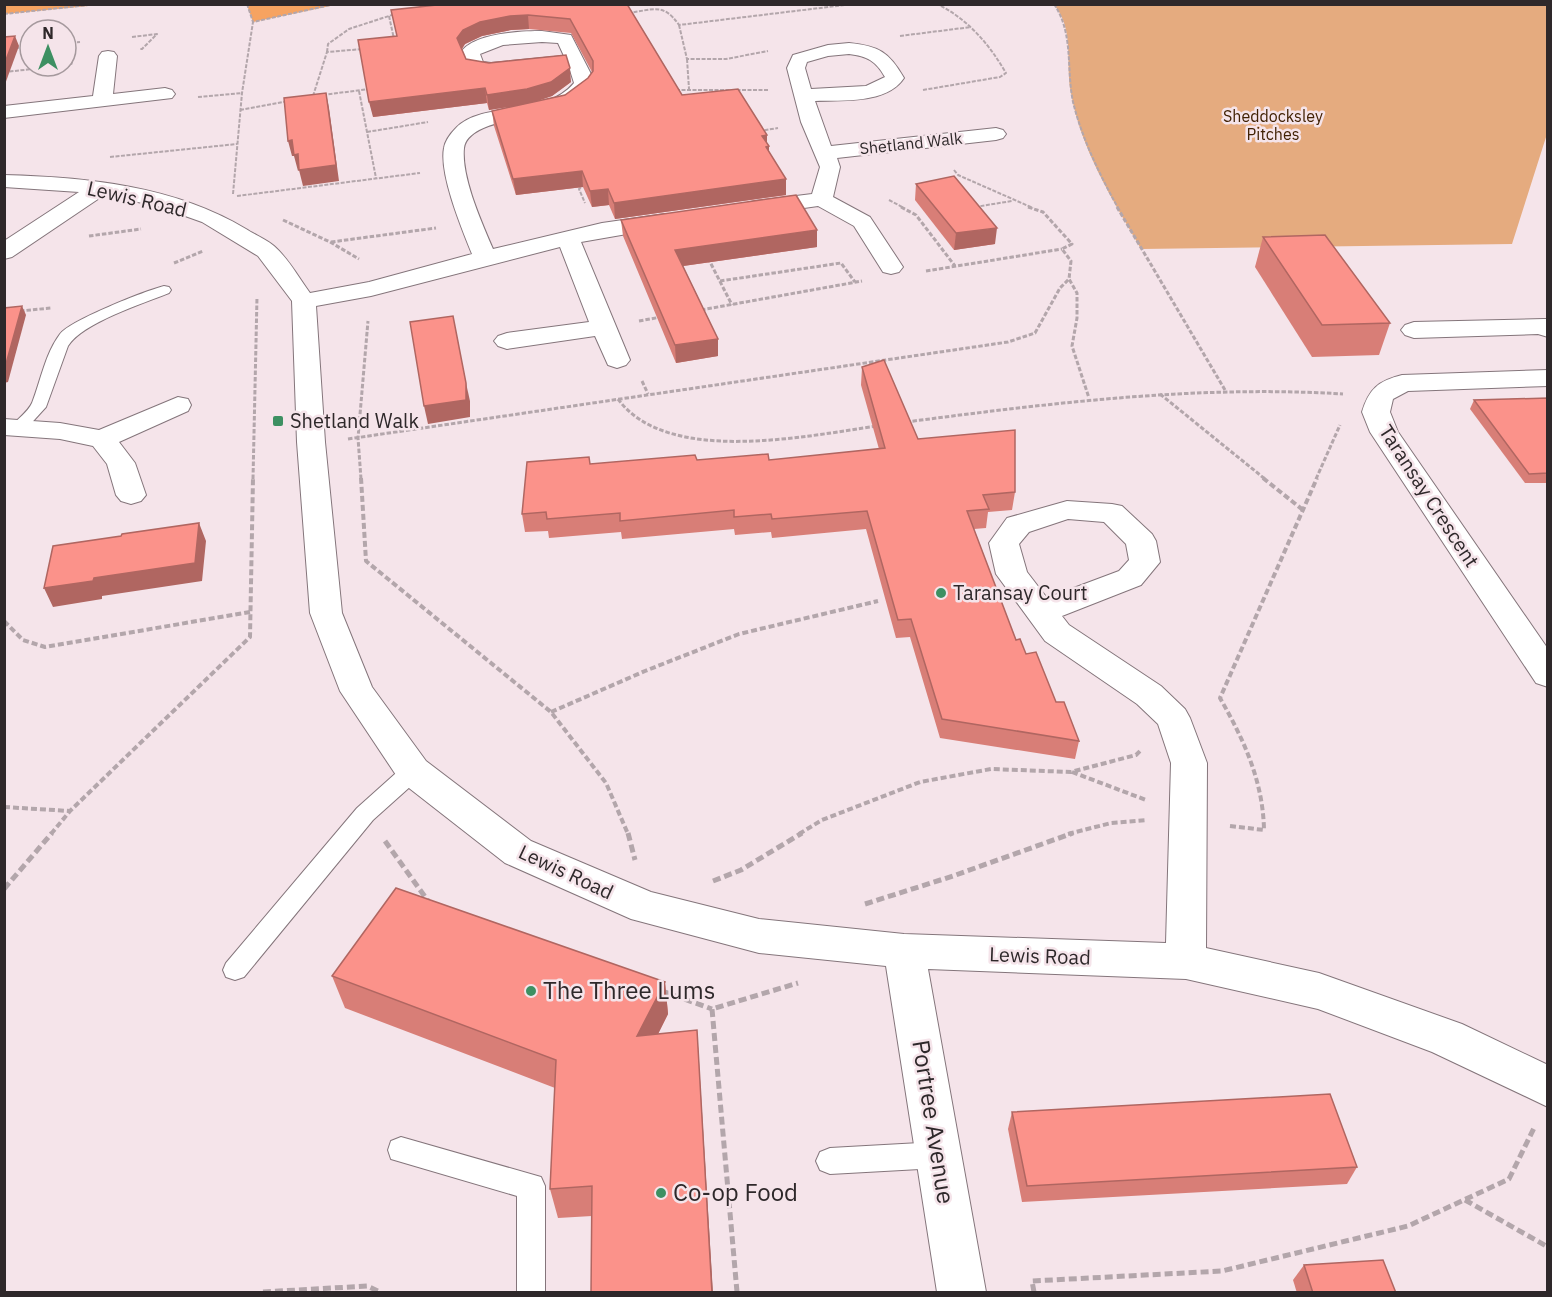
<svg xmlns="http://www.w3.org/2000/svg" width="1552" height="1297" font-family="'IBM Plex Sans',sans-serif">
	<rect width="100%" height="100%" fill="#f5e4ea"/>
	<path fill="#e5ab7f" d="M1054 5H1547V134L1512 244 1141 249C1113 200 1081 150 1071 93 1065 64 1075 29 1054 5Z"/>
	<g fill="#f6a361">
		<path d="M5 4H98V5L5 14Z"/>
		<path d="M247 5V4L335 5 253 22Z"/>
	</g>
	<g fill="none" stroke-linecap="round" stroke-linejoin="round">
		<g stroke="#84757b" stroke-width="2">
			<g id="service">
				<path d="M164 286 169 287 171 290 169 293C142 304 82 323 68 346L46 407 25 430H13L11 427C17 419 28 412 32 403 41 380 45 354 60 334 71 320 145 291 164 286Z"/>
				<path d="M413 763 421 765 424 771 421 777 373 820 244 977 235 980 226 977 223 970 226 963 357 808 405 765Z"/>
				<path d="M401 1137 541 1177 545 1186V1292H517V1196L391 1159 388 1150 391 1141Z"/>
				<path d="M938 1142 948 1146 951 1155 948 1164 938 1168 830 1174 820 1170 816 1161 820 1152 830 1148Z"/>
			</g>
		</g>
		<g stroke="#84757b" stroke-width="2">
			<g id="minor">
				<path d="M542 31 571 35 592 76 593 84C586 94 578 102 566 108 543 118 468 118 464 148 461 177 482 223 493 249L602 223 665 214 673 216 676 221 673 226 581 242 630 360 626 365 617 368 608 365 595 336 507 349 498 346 494 341 498 336 507 333 589 322 560 247 371 296 316 306 325 442 342 613 372 687 426 761 531 841 651 892 759 919 904 934 1166 943 1171 763 1158 724 1137 704 1045 641 996 574 989 543 1007 518 1067 501 1112 504 1122 506 1152 534 1156 541 1160 562 1141 585 1062 616 1069 625 1161 686 1185 709 1190 718 1207 763 1206 948 1319 973 1462 1024 1548 1065V1107L1432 1052 1318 1009 1186 979 928 969 986 1292H937L886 966 759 953 631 919 505 863 400 781 340 691 310 613 297 442 292 301 258 256 202 222 157 206 104 195 12 257 4 259V241L79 192 4 187V175C87 177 175 186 246 229 255 235 266 239 274 246 288 258 299 278 310 293L369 282 472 254C462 229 439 174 444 148 445 141 451 133 456 128 469 114 494 111 512 109 535 105 558 102 574 83L569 67 491 75 469 71 461 52C474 33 521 31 542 31ZM542 42 558 43 564 56 491 63 483 62 480 54 503 45ZM1068 519 1104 522 1126 544 1129 560 1119 571 1047 598 1027 572 1019 544 1029 532Z"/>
				<path d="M849 43C879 46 889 52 904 78 887 104 842 100 815 101L831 146 996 128 1003 130 1006 134 1003 138 996 140 837 158 840 167 833 197 870 217 903 267 899 272 891 274 883 272 854 226 818 206 755 215 747 213 744 208 747 203 755 201 812 194 820 167 801 122 787 68 793 55 828 45ZM849 54C867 56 876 61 885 77L866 86 811 89 805 68 807 62 828 56Z"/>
				<path d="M108 51 114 52 117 56 113 94 165 88 172 90 175 94 172 98 4 118V106L93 96 99 56 102 52Z"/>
				<path d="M1544 319H1548V337L1538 334 1414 338 1405 335 1401 330 1405 325 1414 322Z"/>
				<path d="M1548 370V386L1408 391 1393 399 1390 412 1398 432 1548 649V687L1536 683 1370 432 1362 412C1369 389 1378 381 1402 375Z"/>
				<path d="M178 397 188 399 191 405 188 411 119 442 135 463 146 495 141 501 131 504 121 501 116 495 107 464 93 446 60 439 4 435V419L60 423 99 430Z"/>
			</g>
		</g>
		<g stroke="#b3a6ab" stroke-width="2" stroke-dasharray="4 1.5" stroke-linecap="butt">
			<path d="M247 4 253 22"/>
			<path d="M1054 4C1074 34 1066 68 1073 102 1082 139 1100 175 1118 208"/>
			<path d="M628 13C653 10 663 2 679 25L853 4"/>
			<path d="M4 14 98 4"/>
			<path d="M389 16 394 39"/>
			<path d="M679 25 687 59H726L768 51"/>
			<path d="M900 36 971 27"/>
			<path d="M132 37 157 34 142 49H139"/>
			<path d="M66 43 80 42"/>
			<path d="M4 49 30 47"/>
			<path d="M74 51 75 42"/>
			<path d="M327 52 328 44 349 29 395 14"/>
			<path d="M687 59 689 89"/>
			<path d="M66 66 71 65 72 62"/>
			<path d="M4 72 63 66"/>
			<path d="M676 90H768"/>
			<path d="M923 90 1000 77 1006 73C989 44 968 19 937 4"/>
			<path d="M359 91 376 178"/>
			<path d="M323 95 369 89"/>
			<path d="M313 96 327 52 363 49"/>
			<path d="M198 97 242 93"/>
			<path d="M240 110 289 101"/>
			<path d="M759 131 778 128"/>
			<path d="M367 132 428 122"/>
			<path d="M110 157 237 144"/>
			<path d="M954 170 958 175 1033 208"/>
			<path d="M585 184 579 189 585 203"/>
			<path d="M233 194 242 93 253 22 335 4"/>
			<path d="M237 196 420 173"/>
			<path d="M889 200 904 208"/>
			<path d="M975 207 1012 201"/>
		</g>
		<g stroke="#b3a6ab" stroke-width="3" stroke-dasharray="4.5 2" stroke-linecap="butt">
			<path d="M901 207 916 215 955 266"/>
			<path d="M1028 207 1043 212 1072 244 1062 249 1071 261 1069 279 1077 293V318L1072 346 1089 398"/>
			<path d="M1117 207 1225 390"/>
			<path d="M283 220 330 242 359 259"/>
			<path d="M89 236 141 229"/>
			<path d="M331 242 436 228"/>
			<path d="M708 258 732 305"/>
			<path d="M174 263 203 251"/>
			<path d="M926 271 1062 249"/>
			<path d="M720 281 841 263 855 282"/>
			<path d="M701 310 862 281"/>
			<path d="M20 311 51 308"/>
			<path d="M639 321 661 317"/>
			<path d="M642 381 648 394"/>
			<path d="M1160 394 1265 479"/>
			<path d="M618 399C667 466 806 436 877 426"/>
			<path d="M906 422C1052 403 1196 385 1343 394"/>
			<path d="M348 439 1008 342 1035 333 1060 288 1069 279"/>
			<path d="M253 479 257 297"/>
			<path d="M361 479 358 438 368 321"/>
			<path d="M1316 479 1340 425"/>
		</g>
		<g stroke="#b3a6ab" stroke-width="4" stroke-dasharray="6 3" stroke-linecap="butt">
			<path d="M361 478 366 561 551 712 606 783 628 834"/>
			<path d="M1263 478 1303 510"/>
			<path d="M4 621 23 640 45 647 250 612"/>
			<path d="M551 712 645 671 739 634 878 601"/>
			<path d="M1072 772 1146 800"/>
			<path d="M4 807 70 811"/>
			<path d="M1230 826 1264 830C1263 781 1244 740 1220 698L1317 478"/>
			<path d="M51 834 70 811 250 637 253 478"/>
			<path d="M799 834 822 820 920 782 991 769 1071 772 1136 755 1141 750"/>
			<path d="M1068 834 1111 823 1147 820"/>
		</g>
		<g stroke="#b3a6ab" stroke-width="5" stroke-dasharray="8 4" stroke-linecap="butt">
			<path d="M628 833 635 860"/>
			<path d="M385 841 428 901"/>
			<path d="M713 881 741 870 802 833"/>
			<path d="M4 889 52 833"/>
			<path d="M865 904 953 876 1073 833"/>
			<path d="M662 991 712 1009"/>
			<path d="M1465 1200 1548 1247"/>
			<path d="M263 1292 367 1286 380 1292"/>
			<path d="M737 1292 712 1009 798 983"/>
			<path d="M1034 1292 1032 1281 1222 1271 1408 1226 1509 1179 1535 1126"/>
		</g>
		<use href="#service" fill="#fff" fill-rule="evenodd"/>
		<use href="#minor" fill="#fff" fill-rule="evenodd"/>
	</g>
	<g fill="#d87e77" fill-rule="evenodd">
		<path d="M446 4H627L682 95 767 135V143L769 152 786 179V195L615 219 609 205 592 207 583 187 516 195 494 126 492 111 518 105 489 110 487 103 373 117 397 36ZM529 29 571 33 592 72 588 78 565 95 536 101 552 96 571 82 466 59 462 49 465 44 482 36 511 30Z"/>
		<path d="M916 184 995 244 954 250 915 200Z"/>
		<path d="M621 220 817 230V247L683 266 718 339V356L676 363 623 236Z"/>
		<path d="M1263 237 1390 323 1379 355 1312 357 1255 267Z"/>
		<path d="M862 367 918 439 1015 492 1012 510 988 512 986 528 974 529 1016 640 1026 654 1079 741 1075 759 940 738 910 637 896 638 866 529 772 538 771 532 735 535 734 529 622 539 621 532 549 538 548 531 525 532 522 514 590 464 697 460H769L879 449 861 385Z"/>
		<path d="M1548 398V483H1525L1470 409 1474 400Z"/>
		<path d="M332 976 665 982 668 1014 658 1034 697 1030 699 1062 592 1216 558 1218 550 1189 555 1088 345 1008Z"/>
		<path d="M1012 1112 1357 1167 1347 1184 1022 1202 1008 1129Z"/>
		<path d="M1304 1265 1396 1293H1297L1293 1280Z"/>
	</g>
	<g fill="#b06661">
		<path d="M528 15 529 29 511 30 482 36 465 44 459 53 457 38 463 30 480 22 510 16Z"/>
		<path d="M15 36 19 46 4 87V65Z"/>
		<path d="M570 68 571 82 552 96 529 104 489 110 487 95Z"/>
		<path d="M485 88 487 103 373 117 369 102Z"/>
		<path d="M326 93 329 108 339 181 303 186 299 170 298 171 294 156H292L288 141Z"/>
		<path d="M767 135V146H769V162L762 136Z"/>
		<path d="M582 171 583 187 516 195 513 179Z"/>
		<path d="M786 179V195L615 219 614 203Z"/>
		<path d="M608 189 609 205 592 207 590 191Z"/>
		<path d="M997 228 995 244 954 250 956 233Z"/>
		<path d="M817 230V247L676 267 675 250Z"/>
		<path d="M22 306 26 315 8 382 4 383V371Z"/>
		<path d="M718 339V356L676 363 675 345Z"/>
		<path d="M466 383 470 401V417L428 424 424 406Z"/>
		<path d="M199 523 206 541 202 581 102 596V599L53 607 44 588 94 578Z"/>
		<path d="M665 982 668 1014 641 1068 637 1036Z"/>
		<path d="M697 1030 699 1062 713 1293H712Z"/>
	</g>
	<g fill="#fb928a" stroke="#b06661" stroke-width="1.5">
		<path d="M446 4H627L682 95 738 89 767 135 762 136 769 146 766 147 786 179 614 203 608 189 590 191 582 171 513 179 492 111 565 95 588 78 593 71V61L570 19 528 15 510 16 480 22 463 30 457 38 466 59 489 63 566 55 570 68 551 82 527 89 487 95 485 88 369 102 358 40 397 36 391 10Z"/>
		<path d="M15 36 4 65V37Z"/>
		<path d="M326 93 336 165 299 170 298 154 294 155 292 140 288 141 284 98Z"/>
		<path d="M954 176 997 228 956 233 916 184Z"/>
		<path d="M796 195 817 230 675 250 718 339 675 345 621 220Z"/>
		<path d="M1325 235 1390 323 1322 325 1263 237Z"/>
		<path d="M22 306 4 371V308Z"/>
		<path d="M453 316 466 383V400L424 406 410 322Z"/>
		<path d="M884 360 918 439 1015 430V492L983 495 989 509 967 511 1016 640 1020 639 1026 654 1036 652 1056 702H1064L1079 741 942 719 911 619 898 620 867 511 772 519 771 514 734 517V510L620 521V513L547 519 546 512 522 514 527 462 589 457 590 464 695 455 697 460 768 454 769 460 885 448 862 367Z"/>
		<path d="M1548 398V473L1529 474 1474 400Z"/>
		<path d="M199 523 195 563 94 578 93 581 44 588 53 546 121 536 122 534Z"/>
		<path d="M396 888 665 982 637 1036 697 1030 712 1293H591L592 1186 550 1189 556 1060 332 976Z"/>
		<path d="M1330 1094 1357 1167 1027 1186 1012 1112Z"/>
		<path d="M1383 1260 1396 1293H1313L1304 1265Z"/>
	</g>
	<g fill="#3d9062" stroke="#f5e4ea" stroke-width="2">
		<rect x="272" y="415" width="12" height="12" rx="3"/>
		<circle cx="941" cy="593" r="6"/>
		<circle cx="531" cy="991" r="6"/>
		<circle cx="661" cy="1193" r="6"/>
	</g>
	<g text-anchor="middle" stroke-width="5" stroke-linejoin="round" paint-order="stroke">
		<g font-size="16" fill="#412104" stroke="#f5e4ea">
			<text x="1273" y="122">Sheddocksley<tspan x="1273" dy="18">Pitches</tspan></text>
		</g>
		<g font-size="16" fill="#2e282a" stroke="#f5e4ea">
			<text transform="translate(911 143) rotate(-6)" y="6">Shetland Walk</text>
		</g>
		<g font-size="20" fill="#2e282a" stroke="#f5e4ea">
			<text transform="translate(137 199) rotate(13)" y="7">Lewis Road</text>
			<text transform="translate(1429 496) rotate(57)" y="7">Taransay Crescent</text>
			<text transform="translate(566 872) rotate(25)" y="7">Lewis Road</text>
			<text transform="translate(1040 956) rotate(2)" y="7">Lewis Road</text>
		</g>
		<g font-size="20" fill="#2e282a" stroke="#f5e4ea" text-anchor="start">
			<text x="290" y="428">Shetland Walk</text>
			<text x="953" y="600">Taransay Court</text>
		</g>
		<g font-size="24" fill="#2e282a" stroke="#f5e4ea" text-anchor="start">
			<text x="543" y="999">The Three Lums</text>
			<text x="673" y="1201">Co-op Food</text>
		</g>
		<g font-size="24" fill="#2e282a" stroke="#f5e4ea">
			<text transform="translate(933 1122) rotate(81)" y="8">Portree Avenue</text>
		</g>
	</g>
	<rect width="1552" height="1297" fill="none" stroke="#2e282a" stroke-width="12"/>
	<g transform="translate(48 48)"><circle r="28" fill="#f5e4ea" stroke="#a5999d" stroke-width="1.5"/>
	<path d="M0-4.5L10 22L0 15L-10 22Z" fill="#3d9062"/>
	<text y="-9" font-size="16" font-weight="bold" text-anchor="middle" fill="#2e282a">N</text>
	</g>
</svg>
